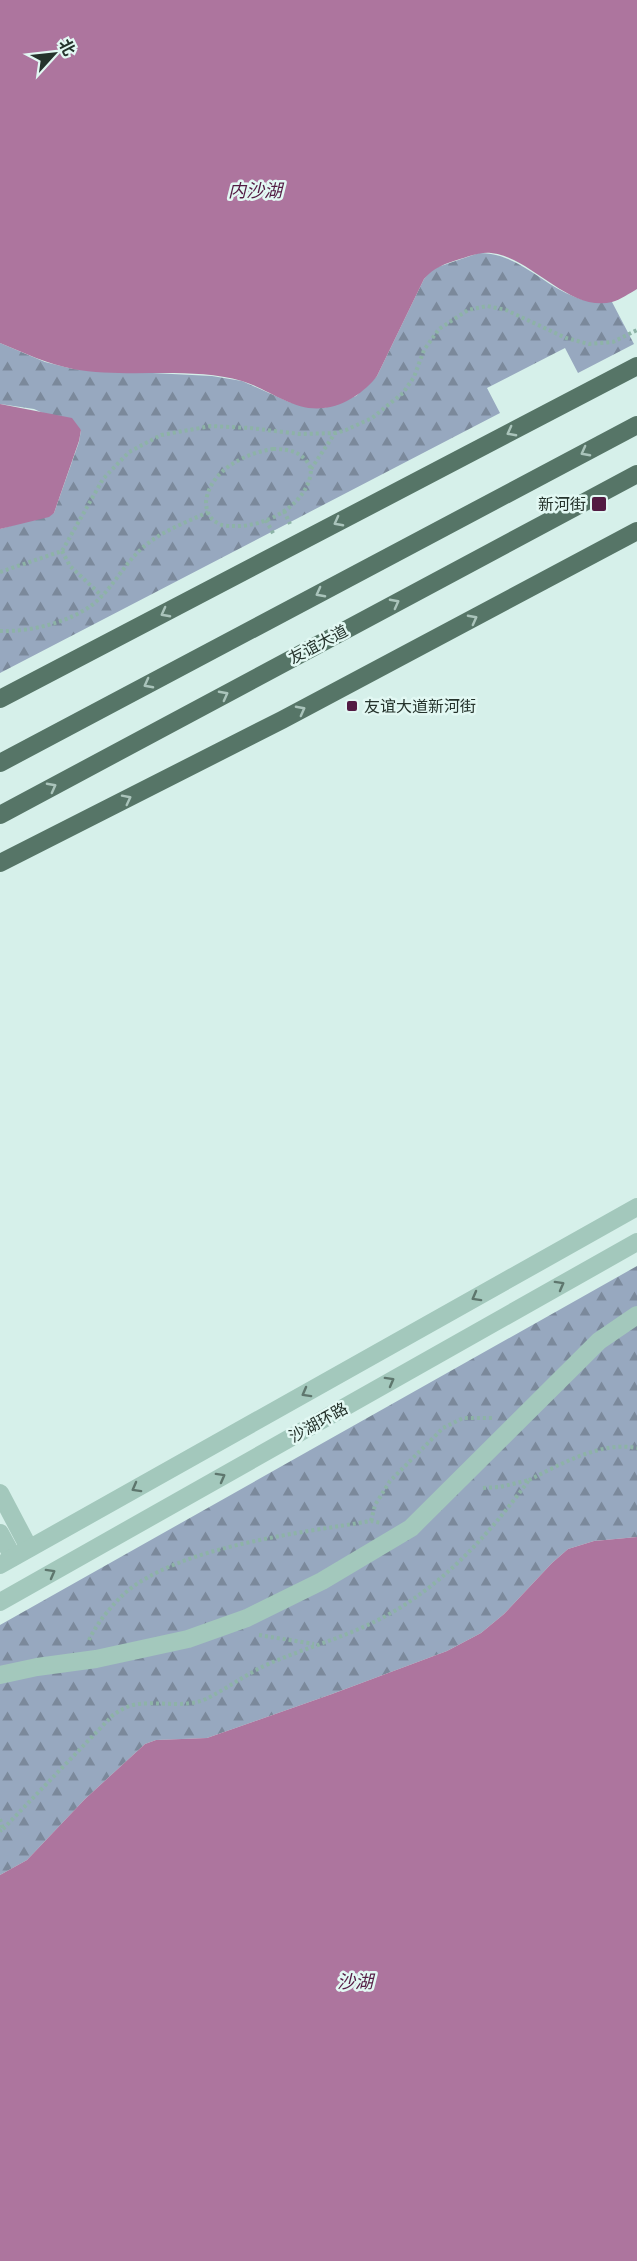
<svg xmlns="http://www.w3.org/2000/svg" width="637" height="2261" font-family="'Fira Sans Condensed','Noto Sans SC',sans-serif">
	<defs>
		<pattern id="forest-firs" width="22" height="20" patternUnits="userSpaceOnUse" patternTransform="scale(1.5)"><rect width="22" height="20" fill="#97a8bf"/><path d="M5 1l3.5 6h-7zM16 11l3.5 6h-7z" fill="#7b899b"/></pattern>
	</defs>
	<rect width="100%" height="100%" fill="#d6f0ea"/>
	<g fill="url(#forest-firs)">
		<path d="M479 253C518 253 541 284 575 297 588 302 599 302 612 302L634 344 578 373 565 348 487 388 500 413 0 673V529L54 513 79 442 81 430 34 409 0 404V343L45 362 73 369 212 376 242 381 289 402 312 408H324L356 396 377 376 424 279 432 269Z"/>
		<path d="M637 1266V1537L594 1541 568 1549 552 1563 504 1614 481 1633 447 1651 332 1694 207 1738 156 1740 145 1744 85 1799 27 1860 0 1875V1625Z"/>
	</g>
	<g fill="#ad759e">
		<path d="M0 0H637V289C630 293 620 300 612 302 568 312 532 257 491 253 480 252 470 256 460 259 445 264 434 267 424 279L377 376C365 392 344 406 324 408 294 412 269 389 242 381 188 366 128 379 73 369 48 364 24 353 0 343Z"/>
		<path d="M0 404 72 418 81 430 79 441 54 513 49 517 0 529Z"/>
		<path d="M637 1537V2261H0V1875L27 1860 85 1799 145 1744 156 1740 207 1738 332 1694 447 1651 481 1633 504 1614 552 1563 568 1549 594 1541Z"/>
	</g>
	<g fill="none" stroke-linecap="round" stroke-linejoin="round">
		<g stroke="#8db3a6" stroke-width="4" stroke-dasharray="3 3" stroke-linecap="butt">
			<path d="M273 449C290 449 304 452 311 469 310 504 265 528 233 526 228 526 221 526 216 522 209 518 206 510 206 502 209 471 245 453 273 449Z"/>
			<path d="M311 469 335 433"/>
			<path d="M284 511 290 524"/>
			<path d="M266 520 274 535"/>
			<path d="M62 551 70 566 102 596"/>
			<path d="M0 572 62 551 103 479 129 452 161 435 211 426 250 428 300 434 336 433 346 430 372 418 403 393 414 377 424 350 439 329 468 310 487 306 506 310 566 338 589 344 613 342 637 330"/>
			<path d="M0 631C32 632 79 621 102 596 118 579 128 559 147 544 165 530 187 522 208 512"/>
			<path d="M529 1480C561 1464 601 1441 637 1448"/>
			<path d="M371 1521 375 1505 390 1481 443 1428 463 1418H492"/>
			<path d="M259 1635 314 1644"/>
			<path d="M89 1640C97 1623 111 1606 125 1593 180 1546 300 1533 371 1521L381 1523"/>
			<path d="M0 1819 3 1829 0 1831"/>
			<path d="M3 1829 113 1715C119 1711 125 1707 133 1705 156 1700 183 1709 206 1699 226 1689 245 1675 266 1665 302 1649 340 1639 376 1621 439 1590 488 1536 529 1480L500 1487 481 1488"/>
		</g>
		<g stroke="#a3c8bc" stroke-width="18">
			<path d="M0 1493 29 1548"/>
			<path d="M0 1533 13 1557"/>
			<path d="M0 1565 637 1207"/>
			<path d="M0 1602 637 1242"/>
			<path d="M0 1675 37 1667 96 1659 188 1639 247 1618 322 1581 411 1528 599 1341 637 1315"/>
		</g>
		<g stroke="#567567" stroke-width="18">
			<path d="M0 699 637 366"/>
			<path d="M0 763 637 425"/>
			<path d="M0 815 637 474"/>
			<path d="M0 863 282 720 637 531"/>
		</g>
	</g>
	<defs><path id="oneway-chevron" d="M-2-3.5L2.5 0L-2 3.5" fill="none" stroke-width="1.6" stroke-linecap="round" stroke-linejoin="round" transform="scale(1.5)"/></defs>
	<g stroke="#aac4bb">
		<use href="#oneway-chevron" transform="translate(511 432) rotate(152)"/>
		<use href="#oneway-chevron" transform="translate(585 452) rotate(152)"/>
		<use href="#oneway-chevron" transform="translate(338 522) rotate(152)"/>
		<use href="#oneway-chevron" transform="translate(320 593) rotate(152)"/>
		<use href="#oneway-chevron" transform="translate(395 603) rotate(-28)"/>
		<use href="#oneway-chevron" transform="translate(165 613) rotate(152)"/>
		<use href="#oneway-chevron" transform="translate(473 619) rotate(-28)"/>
		<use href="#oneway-chevron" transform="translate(148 684) rotate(152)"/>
		<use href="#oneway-chevron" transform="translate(224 695) rotate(-28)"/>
		<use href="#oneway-chevron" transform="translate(301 710) rotate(-28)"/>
		<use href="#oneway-chevron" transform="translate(52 787) rotate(-28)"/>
		<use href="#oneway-chevron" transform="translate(127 799) rotate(-27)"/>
	</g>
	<g stroke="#5e766d">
		<use href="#oneway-chevron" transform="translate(560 1285) rotate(-29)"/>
		<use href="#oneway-chevron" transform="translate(476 1297) rotate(151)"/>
		<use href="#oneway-chevron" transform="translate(390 1381) rotate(-29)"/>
		<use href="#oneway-chevron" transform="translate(306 1393) rotate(151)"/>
		<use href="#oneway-chevron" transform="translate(221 1477) rotate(-29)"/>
		<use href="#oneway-chevron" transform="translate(136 1488) rotate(151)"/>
		<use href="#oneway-chevron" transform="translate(51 1573) rotate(-29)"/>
	</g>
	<g fill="#531b43" stroke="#e2f8f3" stroke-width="2">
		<rect x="591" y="496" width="16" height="16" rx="3"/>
		<rect x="346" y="700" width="12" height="12" rx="3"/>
	</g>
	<g text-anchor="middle" stroke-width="5" stroke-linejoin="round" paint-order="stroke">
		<g font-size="16" fill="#25332c" stroke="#e2f8f3" text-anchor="end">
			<text x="586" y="510">新河街</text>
			<text x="364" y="712" text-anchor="start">友谊大道新河街</text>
		</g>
		<g font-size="16" fill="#25332c" stroke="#e2f8f3">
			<text transform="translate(318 644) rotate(-28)" y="6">友谊大道</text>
			<text transform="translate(318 1422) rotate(-29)" y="6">沙湖环路</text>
		</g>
		<g font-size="18" font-style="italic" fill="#531b43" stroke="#e2f8f3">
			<text x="255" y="197">内沙湖</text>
			<text x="355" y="1988">沙湖</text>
		</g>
	</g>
	<g transform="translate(54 54) rotate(63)" stroke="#e2f8f3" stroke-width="4.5" paint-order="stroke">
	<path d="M0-4.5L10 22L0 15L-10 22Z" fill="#25332c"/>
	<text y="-9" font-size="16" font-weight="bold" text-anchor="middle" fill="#25332c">北</text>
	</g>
</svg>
